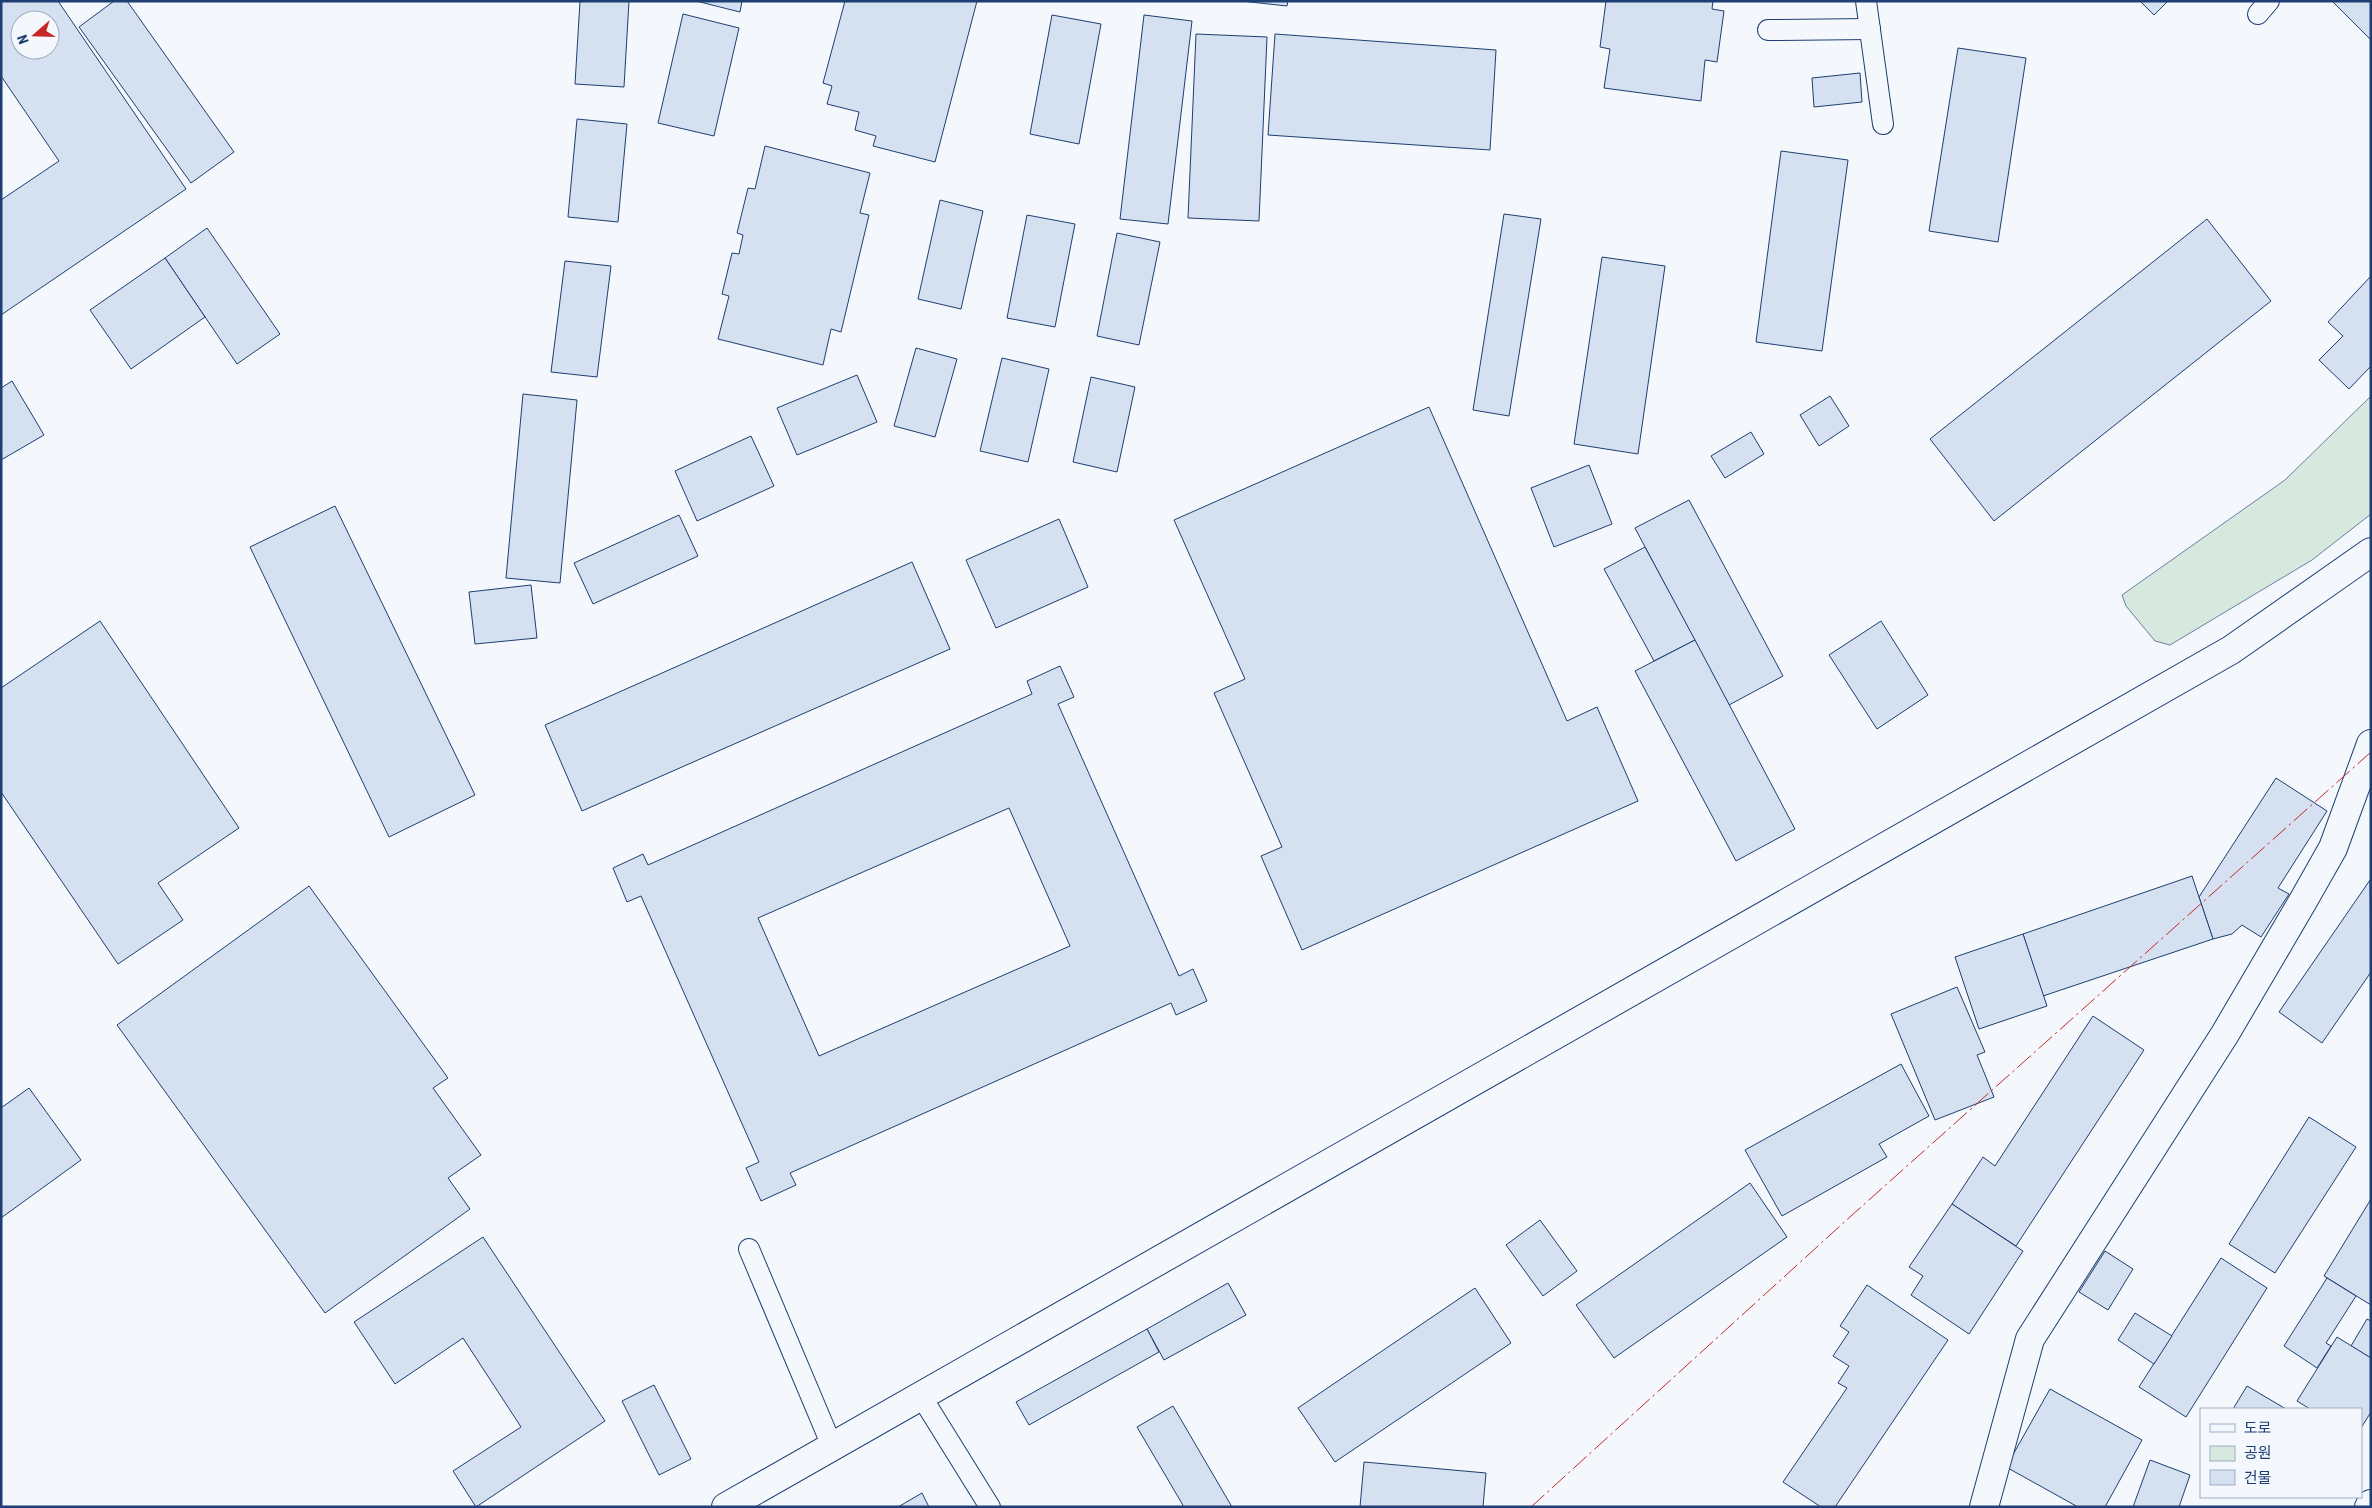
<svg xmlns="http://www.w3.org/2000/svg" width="2372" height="1508" font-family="'Roboto Condensed','Noto Sans KR',sans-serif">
	<rect width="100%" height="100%" fill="#f4f7fb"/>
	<path fill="#d7e8df" stroke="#687fa3" d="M2371 396V514L2312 560 2170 645 2155 641 2126 606 2122 595 2285 480Z"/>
	<g fill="#d5e0f0" stroke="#1d3f73" fill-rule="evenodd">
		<path d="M1 1H58L186 189 1 315V200L59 161 1 76ZM20 20H50V50H20Z"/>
		<path d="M114 1H127L234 152 191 183 79 27Z"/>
		<path d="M580 1H629L624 87 575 84Z"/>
		<path d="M696 1H742L740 12Z"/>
		<path d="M845 1H977L935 162 873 146 876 136 855 130 859 112 827 104 832 86 823 83Z"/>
		<path d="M1241 1H1288L1287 6Z"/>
		<path d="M1606 1H1713L1712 9 1724 11 1717 62 1705 60 1701 101 1604 88 1610 49 1600 47Z"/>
		<path d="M2140 1H2168L2154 15Z"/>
		<path d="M2332 1H2371V40Z"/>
		<path d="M683 14 739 28 714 136 658 123Z"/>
		<path d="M1052 15 1101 24 1079 144 1030 134Z"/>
		<path d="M1144 15 1192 21 1168 224 1120 219Z"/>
		<path d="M1196 34 1267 37 1259 221 1188 218Z"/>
		<path d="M1275 34 1496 50 1490 150 1268 135Z"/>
		<path d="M1958 48 2026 58 1998 242 1929 231Z"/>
		<path d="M1860 73 1862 102 1814 107 1812 78Z"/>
		<path d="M577 119 627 124 618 222 568 217Z"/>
		<path d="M765 146 870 173 860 213 869 215 841 332 831 329 823 365 718 339 729 296 722 294 732 253 739 254 743 235 737 233 748 188 755 189Z"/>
		<path d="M1781 151 1848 160 1822 351 1756 342Z"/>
		<path d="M940 200 983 211 961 309 918 299Z"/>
		<path d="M1504 214 1541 219 1509 416 1473 410Z"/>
		<path d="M1027 215 1075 224 1055 327 1007 318Z"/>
		<path d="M2207 219 2271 301 1994 521 1930 439Z"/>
		<path d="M207 228 280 334 237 364 165 258Z"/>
		<path d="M1117 233 1160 242 1139 345 1097 336Z"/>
		<path d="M1602 257 1665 266 1638 454 1574 444Z"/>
		<path d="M165 258 205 317 131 369 90 310Z"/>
		<path d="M565 261 611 266 597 377 551 372Z"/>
		<path d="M2371 276V366L2349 389 2319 360 2343 336 2328 322Z"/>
		<path d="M916 348 957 359 935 437 894 426Z"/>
		<path d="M1002 358 1049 369 1028 462 980 451Z"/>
		<path d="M857 375 877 422 797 455 777 408Z"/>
		<path d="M1091 377 1135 387 1117 472 1073 462Z"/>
		<path d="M12 381 44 435 1 460V388Z"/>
		<path d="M523 394 577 400 560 583 506 578Z"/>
		<path d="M1830 396 1849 426 1819 446 1800 415Z"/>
		<path d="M1429 407 1567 721 1597 707 1638 801 1302 950 1261 856 1282 847 1214 693 1245 679 1174 520Z"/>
		<path d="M1751 432 1764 454 1725 478 1711 456Z"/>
		<path d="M751 436 774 486 697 521 675 471Z"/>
		<path d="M1589 465 1612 524 1554 547 1531 488Z"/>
		<path d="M1689 500 1783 676 1729 705 1635 528Z"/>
		<path d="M335 506 475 795 389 837 250 547Z"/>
		<path d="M679 515 698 556 593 604 574 563Z"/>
		<path d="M1059 519 1088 587 996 628 966 560Z"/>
		<path d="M1645 547 1695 640 1654 661 1604 569Z"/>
		<path d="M912 562 950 649 582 811 545 725Z"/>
		<path d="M531 585 537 638 475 644 469 592Z"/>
		<path d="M100 621 239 828 158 883 183 920 118 964 1 792V688Z"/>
		<path d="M1881 621 1928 695 1877 729 1829 655Z"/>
		<path d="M1695 640 1795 829 1736 861 1635 671Z"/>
		<path d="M1060 666 1074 697 1058 704 1179 976 1193 969 1207 1001 1176 1015 1171 1003 790 1173 796 1185 761 1201 746 1168 759 1162 641 896 627 902 613 868 643 854 648 865 1032 694 1027 681ZM1009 808 1070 946 819 1056 758 918Z"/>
		<path d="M2276 778 2327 811 2278 888 2289 894 2261 937 2242 925 2232 934 2213 939 2199 897Z"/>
		<path d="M2192 876 2213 939 2043 996 2023 934Z"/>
		<path d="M2370 880 2371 972 2322 1043 2279 1012Z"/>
		<path d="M309 886 448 1078 433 1088 481 1155 448 1178 470 1209 325 1313 117 1025Z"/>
		<path d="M2023 934 2047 1006 1979 1029 1955 957Z"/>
		<path d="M1957 987 1985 1052 1977 1055 1994 1097 1935 1120 1891 1014Z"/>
		<path d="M2093 1016 2144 1050 2016 1246 1952 1204 1983 1157 1995 1166Z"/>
		<path d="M1901 1064 1929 1116 1879 1144 1887 1157 1782 1216 1745 1150Z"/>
		<path d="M29 1088 81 1160 1 1218V1108Z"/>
		<path d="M2309 1117 2356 1147 2275 1273 2229 1244Z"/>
		<path d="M1750 1183 1787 1237 1614 1358 1576 1305Z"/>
		<path d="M2371 1199V1305L2324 1276Z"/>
		<path d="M1952 1204 2023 1251 1969 1334 1911 1295 1923 1276 1909 1267Z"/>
		<path d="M1540 1220 1577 1271 1543 1296 1506 1245Z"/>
		<path d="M483 1237 605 1421 476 1507 453 1471 521 1427 463 1338 395 1384 354 1322Z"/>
		<path d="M2105 1251 2133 1269 2108 1310 2079 1292Z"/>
		<path d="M2221 1258 2267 1288 2186 1417 2139 1387Z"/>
		<path d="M2327 1278 2356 1296 2326 1343 2331 1346 2317 1368 2284 1346Z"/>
		<path d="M1228 1283 1246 1315 1164 1360 1147 1329Z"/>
		<path d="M1867 1285 1948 1340 1835 1507H1821L1783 1482 1847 1388 1838 1383 1849 1366 1833 1356 1849 1332 1840 1326Z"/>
		<path d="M1475 1288 1511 1343 1335 1462 1298 1408Z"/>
		<path d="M2135 1313 2172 1336 2154 1364 2118 1340Z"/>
		<path d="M2367 1319 2371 1321V1358L2351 1346Z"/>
		<path d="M1147 1329 1159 1352 1029 1425 1016 1402Z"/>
		<path d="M2337 1337 2371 1358V1412L2361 1428V1409H2310L2297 1401Z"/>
		<path d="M654 1385 691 1459 659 1475 622 1401Z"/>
		<path d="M2247 1386 2286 1409H2233Z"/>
		<path d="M2050 1389 2142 1440 2105 1507H2078L2006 1467Z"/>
		<path d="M1173 1406 1232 1507H1184L1137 1427Z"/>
		<path d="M2150 1460 2190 1475 2179 1507H2133Z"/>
		<path d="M1364 1462 1486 1473 1483 1507H1360Z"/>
		<path d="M922 1493 929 1507H898Z"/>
	</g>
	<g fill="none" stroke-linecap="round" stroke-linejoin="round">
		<g stroke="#1d3f73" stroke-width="22">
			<g id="lane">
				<path d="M1866 1 1883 124"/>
				<path d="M2258 14 2269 1"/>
				<path d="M1768 30 1870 29"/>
				<path d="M749 1249 832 1446"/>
				<path d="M921 1396 990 1507"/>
			</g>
		</g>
		<g stroke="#1d3f73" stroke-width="30">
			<g id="street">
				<path d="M1984 1507 2030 1339 2225 1034 2303 901 2333 848 2371 744"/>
				<path d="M2369 1507 2371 1504"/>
			</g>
		</g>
		<g stroke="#1d3f73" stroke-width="30">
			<path id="secondary" d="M726 1507 2231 650 2371 552"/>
		</g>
		<use href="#lane" stroke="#f4f7fb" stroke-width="20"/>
		<use href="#street" stroke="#f4f7fb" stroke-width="28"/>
		<use href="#secondary" stroke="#f4f7fb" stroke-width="28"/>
		<path stroke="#c62828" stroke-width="1" stroke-dasharray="18 4 2.5 4" stroke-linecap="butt" d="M1531 1507 1851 1216 2371 752"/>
	</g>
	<rect width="2372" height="1508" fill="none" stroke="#1d3f73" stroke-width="5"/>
	<rect x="2200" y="1408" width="162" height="90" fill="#f4f7fb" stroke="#9eadc5"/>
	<rect x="2210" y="1424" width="25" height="8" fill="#f4f7fb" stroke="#9eadc5"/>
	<text x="2244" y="1433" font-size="15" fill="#1d3f73">도로</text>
	<rect x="2210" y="1446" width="25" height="15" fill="#d7e8df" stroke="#9eadc5"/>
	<text x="2244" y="1458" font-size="15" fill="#1d3f73">공원</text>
	<rect x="2210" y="1470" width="25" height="15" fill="#d5e0f0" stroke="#9eadc5"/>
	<text x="2244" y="1483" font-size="15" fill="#1d3f73">건물</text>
	<g transform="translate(35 35) rotate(250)"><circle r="24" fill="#f4f7fb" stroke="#9eadc5"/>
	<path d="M0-4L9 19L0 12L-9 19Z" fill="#c62828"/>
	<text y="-8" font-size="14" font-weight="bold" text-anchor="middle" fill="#1d3f73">N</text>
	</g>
</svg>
